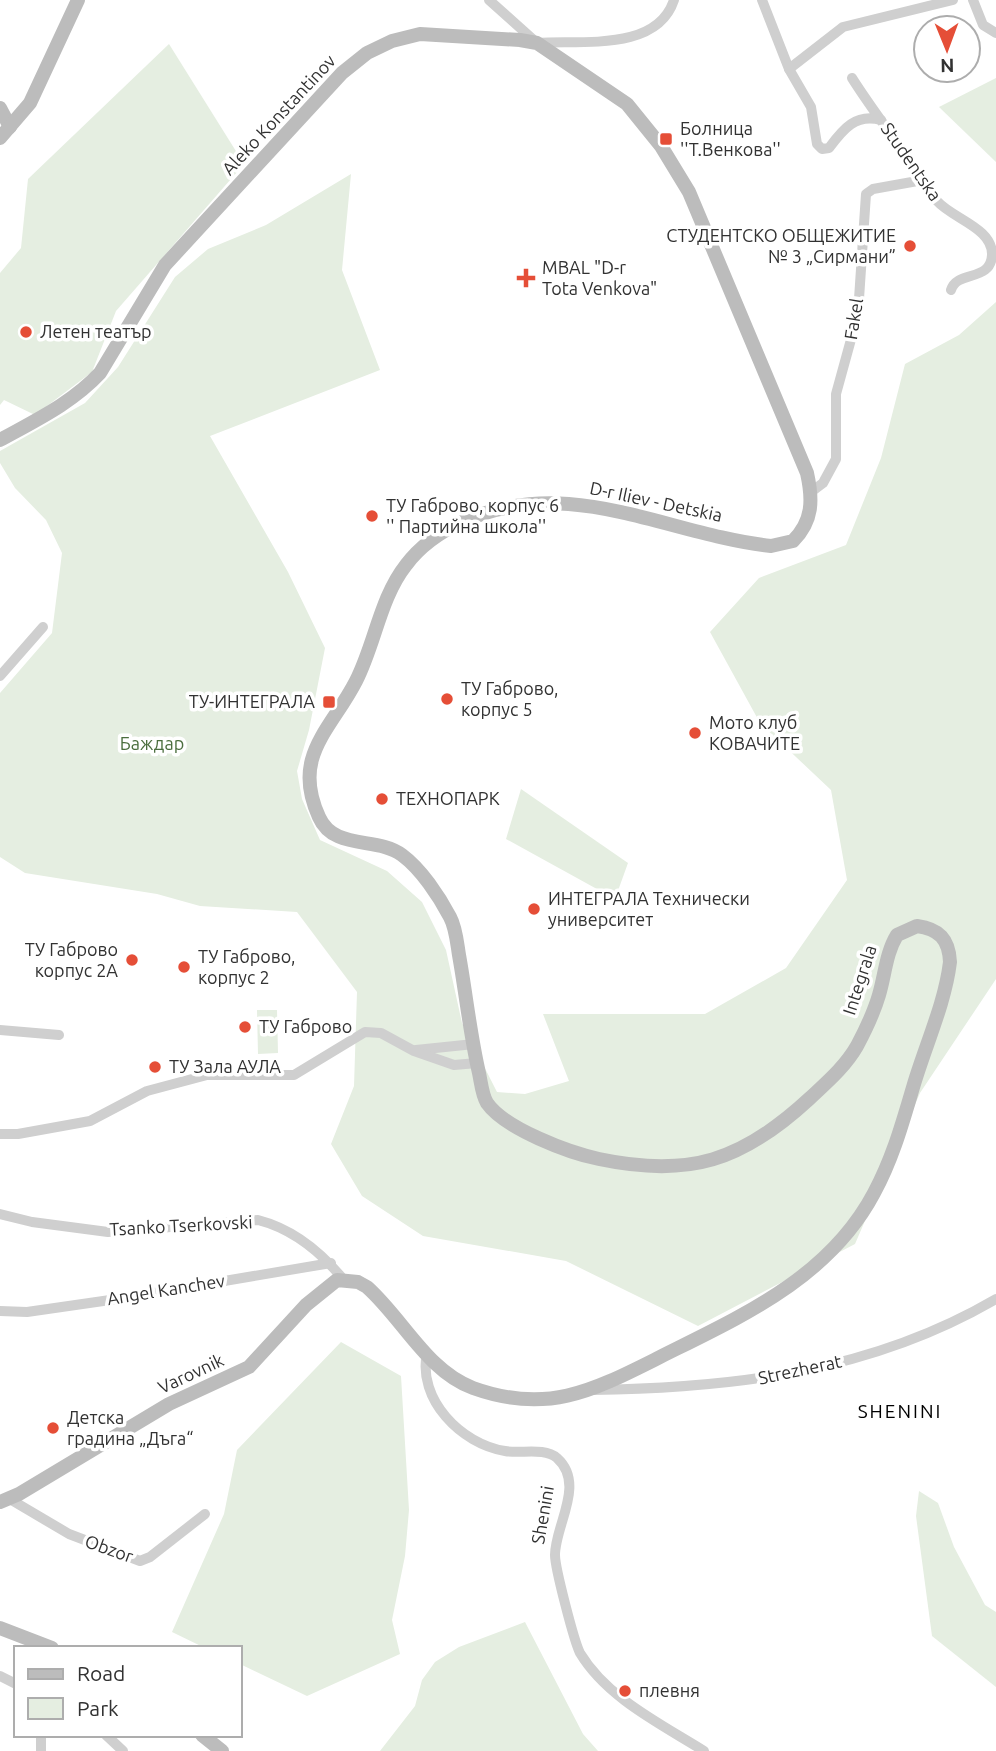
<svg xmlns="http://www.w3.org/2000/svg" width="996" height="1751" font-family="Ubuntu,sans-serif">
	<rect width="100%" height="100%" fill="#fff"/>
	<g fill="#e5eee1">
		<path d="M169 44 244 164 116 311 92 372 35 415 4 400 0 405V273L21 248 28 179Z"/>
		<path d="M996 78V162L939 107Z"/>
		<path d="M351 174 342 270 380 370 210 436 288 572 325 648 309 730 297 771 302 799 320 840 387 871 422 902 446 950 462 1023 497 1092 525 1094 569 1081 543 1014H705L786 968 847 880 831 790 760 723 710 632 759 578 846 545 881 458 905 364 959 335 996 302V979L920 1093 855 1244 698 1326 566 1261 423 1236 362 1196 331 1144 354 1086 357 992 297 912 200 906 157 894 25 873 0 857V693L52 633 62 553 46 520 15 488 0 463V451L85 403 118 367 175 277 208 249 266 225Z"/>
		<path d="M521 789 628 863 615 899 506 839Z"/>
		<path d="M257 1010H277L278 1053 258 1054Z"/>
		<path d="M341 1342 401 1376 409 1510 405 1556 392 1620 400 1654 307 1696 240 1664V1648H205L172 1632 224 1514 237 1450Z"/>
		<path d="M919 1491 938 1503 954 1547 985 1605 996 1612V1687L932 1636 916 1516Z"/>
		<path d="M525 1622 583 1734 598 1751H380L415 1706 422 1680 435 1662 459 1647Z"/>
	</g>
	<g fill="none" stroke-linecap="round" stroke-linejoin="round">
		<g stroke="#cfcfcf" stroke-width="10">
			<path d="M489 0 537 43C581 40 657 52 674 0"/>
			<path d="M762 0 789 69 811 107 817 144 822 149 829 148C843 129 856 113 881 120"/>
			<path d="M973 0 983 25 996 33"/>
			<path d="M789 69 843 27 953 0"/>
			<path d="M852 78C869 105 889 131 907 157 917 171 925 189 937 201 953 219 993 228 992 255 991 282 957 270 951 290"/>
			<path d="M811 492 823 483 836 459V394L858 314 866 194 873 189 923 180"/>
			<path d="M0 676 43 627"/>
			<path d="M0 1030 59 1035"/>
			<path d="M416 1050 474 1044"/>
			<path d="M0 1134H18L90 1121 147 1091 207 1075H294L365 1032 381 1033 414 1051 454 1065 477 1063"/>
			<path d="M0 1214 32 1222 108 1232 258 1220C293 1229 320 1251 343 1279"/>
			<path d="M0 1311 27 1312 124 1298 331 1263"/>
			<path d="M427 1353C417 1399 461 1444 505 1451 521 1454 544 1447 557 1458 586 1484 555 1525 555 1555 555 1568 574 1641 580 1653 607 1698 661 1724 704 1751"/>
			<path d="M592 1390C734 1388 871 1372 996 1299"/>
			<path d="M8 1498 69 1534 140 1561 150 1557 205 1514"/>
			<path d="M0 1676 16 1684"/>
			<path d="M106 1735 123 1751"/>
			<path d="M41 1751V1735"/>
		</g>
		<g stroke="#bcbcbc" stroke-width="14">
			<path d="M0 108 10 127"/>
			<path d="M0 138 30 103 78 0"/>
			<path d="M0 440C36 420 72 403 100 373L165 265 342 73 367 53 392 41 420 34 520 40 537 43 627 104 661 146 689 192 807 473C813 500 813 521 793 541L771 546C665 534 568 473 462 522 440 532 421 545 406 565 380 598 375 644 356 681 331 730 291 756 319 817 334 851 377 836 402 855 421 869 439 896 450 917 456 928 457 943 459 955 466 994 470 1034 479 1073 481 1082 482 1095 487 1103 505 1129 570 1153 599 1159 689 1178 742 1161 809 1099 826 1083 845 1067 857 1046 865 1031 874 1012 879 995 885 975 886 953 897 935L917 926C939 929 949 939 950 962 945 1003 926 1044 914 1084 903 1121 893 1158 874 1193 829 1278 742 1316 660 1357 594 1390 548 1415 473 1388 427 1371 403 1319 367 1287L358 1282 337 1280 306 1305 249 1367 169 1404 19 1494 0 1502"/>
			<path d="M0 1628 52 1648"/>
			<path d="M202 1735 222 1751"/>
		</g>
	</g>
	<g fill="#e54e37" stroke="#fff" stroke-width="2.5">
		<rect x="659" y="132" width="14" height="14" rx="3.5"/>
		<circle cx="910" cy="246" r="7"/>
		<path d="M522.5 267.5h7v7h7v7h-7v7h-7v-7h-7v-7h7z"/>
		<circle cx="26" cy="332" r="7"/>
		<circle cx="372" cy="516" r="7"/>
		<circle cx="447" cy="699" r="7"/>
		<rect x="322" y="695" width="14" height="14" rx="3.5"/>
		<circle cx="695" cy="733" r="7"/>
		<circle cx="382" cy="799" r="7"/>
		<circle cx="534" cy="909" r="7"/>
		<circle cx="132" cy="960" r="7"/>
		<circle cx="184" cy="967" r="7"/>
		<circle cx="245" cy="1027" r="7"/>
		<circle cx="155" cy="1067" r="7"/>
		<circle cx="53" cy="1428" r="7"/>
		<circle cx="625" cy="1691" r="7"/>
	</g>
	<g text-anchor="middle" stroke-width="7" stroke-linejoin="round" paint-order="stroke">
		<g font-size="18" fill="#323232" stroke="#fff">
			<text transform="translate(279 115) rotate(-47)" y="6">Aleko Konstantinov</text>
			<text transform="translate(911 162) rotate(55)" y="6">Studentska</text>
			<text transform="translate(854 319) rotate(-81)" y="6">Fakel</text>
			<text transform="translate(656 502) rotate(12)" y="6">D-r Iliev - Detskia</text>
			<text transform="translate(860 980) rotate(-72)" y="6">Integrala</text>
			<text transform="translate(181 1226) rotate(-3)" y="6">Tsanko Tserkovski</text>
			<text transform="translate(166 1290) rotate(-9)" y="6">Angel Kanchev</text>
			<text transform="translate(800 1370) rotate(-12)" y="6">Strezherat</text>
			<text transform="translate(191 1374) rotate(-25)" y="6">Varovnik</text>
			<text transform="translate(543 1515) rotate(-80)" y="6">Shenini</text>
			<text transform="translate(109 1549) rotate(20)" y="6">Obzor</text>
		</g>
		<g font-size="18" fill="#323232" stroke="#fff" text-anchor="start">
			<text x="680" y="135">Болница<tspan x="680" dy="21">''Т.Венкова''</tspan></text>
			<text x="896" y="242" text-anchor="end">СТУДЕНТСКО ОБЩЕЖИТИЕ<tspan x="896" dy="21">№ 3 „Сирмани”</tspan></text>
			<text x="542" y="274">MBAL "D-r<tspan x="542" dy="21">Tota Venkova"</tspan></text>
			<text x="40" y="338">Летен театър</text>
			<text x="386" y="512">ТУ Габрово, корпус 6<tspan x="386" dy="21">'' Партийна школа''</tspan></text>
			<text x="461" y="695">ТУ Габрово,<tspan x="461" dy="21">корпус 5</tspan></text>
			<text x="315" y="708" text-anchor="end">ТУ-ИНТЕГРАЛА</text>
			<text x="709" y="729">Мото клуб<tspan x="709" dy="21">КОВАЧИТЕ</tspan></text>
			<text x="396" y="805">ТЕХНОПАРК</text>
			<text x="548" y="905">ИНТЕГРАЛА Технически<tspan x="548" dy="21">университет</tspan></text>
			<text x="118" y="956" text-anchor="end">ТУ Габрово<tspan x="118" dy="21">корпус 2А</tspan></text>
			<text x="198" y="963">ТУ Габрово,<tspan x="198" dy="21">корпус 2</tspan></text>
			<text x="259" y="1033">ТУ Габрово</text>
			<text x="169" y="1073">ТУ Зала АУЛА</text>
			<text x="67" y="1424">Детска<tspan x="67" dy="21">градина „Дъга“</tspan></text>
			<text x="639" y="1697">плевня</text>
		</g>
		<g font-size="18" fill="#4b6e3e" stroke="#fff">
			<text x="152" y="750">Баждар</text>
		</g>
		<g font-size="19" letter-spacing="2" fill="#000" stroke="#fff">
			<text x="900" y="1418">SHENINI</text>
		</g>
	</g>
	<rect x="14" y="1646" width="228" height="91" fill="#ffffff" stroke="#adadad" stroke-width="2"/>
	<rect x="28" y="1669" width="35" height="10" fill="#bcbcbc" stroke="#adadad" stroke-width="2"/>
	<text x="77" y="1681" font-size="21" fill="#323232">Road</text>
	<rect x="28" y="1698" width="35" height="21" fill="#e5eee1" stroke="#adadad" stroke-width="2"/>
	<text x="77" y="1716" font-size="21" fill="#323232">Park</text>
	<g transform="translate(947 49) rotate(179)"><circle r="33" fill="#ffffff" stroke="#adadad" stroke-width="2"/>
	<path d="M0-5L12 26L0 18L-12 26Z" fill="#e54e37"/>
	<text y="-10" font-size="19" font-weight="bold" text-anchor="middle" fill="#323232">N</text>
	</g>
</svg>
